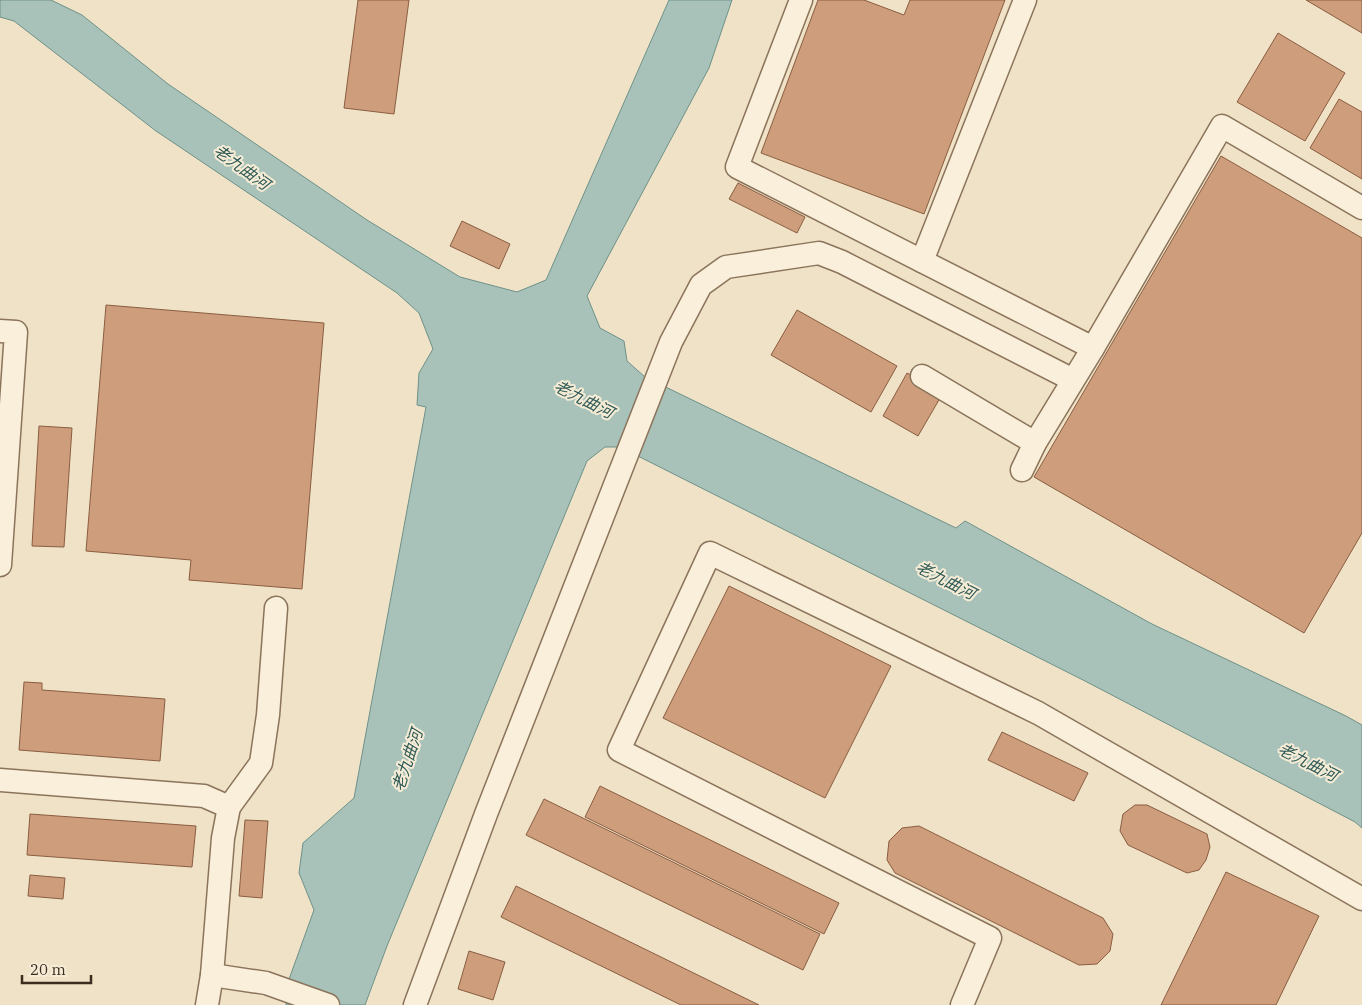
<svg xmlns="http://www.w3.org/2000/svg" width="1362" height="1005" font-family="'IBM Plex Serif','Noto Sans SC',serif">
	<rect width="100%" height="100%" fill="#efe2c6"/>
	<path fill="#a8c2ba" stroke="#6e9188" d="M0 0H51L82 15 168 84 367 220 460 277 517 292 546 280 669 0H732L709 68 587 296 600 328 624 341 627 361 645 377 956 528 965 521 1152 624 1346 716 1362 725V828L1355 822 1085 681 620 447H605L587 461 387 946 365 1005H286L288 982 314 910 299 873 303 843 354 798 426 407 417 405 419 373 433 349 419 313 397 293 156 131 14 21 0 17Z"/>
	<g fill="#cd9d7c" stroke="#8a5d41">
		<path d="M358 0H409L394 114 344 108Z"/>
		<path d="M818 0H864L904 15 910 0H1005L924 214 761 153Z"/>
		<path d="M1306 0H1362V33Z"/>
		<path d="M1278 33 1345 73 1305 141 1237 102Z"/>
		<path d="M1339 99 1362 112V179L1310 148Z"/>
		<path d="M1221 156 1362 238V533L1304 633 1034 477Z"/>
		<path d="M738 183 805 217 797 233 729 199Z"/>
		<path d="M462 221 510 244 499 269 450 246Z"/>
		<path d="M106 305 324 323 302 589 189 580 191 560 86 551Z"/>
		<path d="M797 310 897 366 871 412 771 355Z"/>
		<path d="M907 373 943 393 918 436 883 416Z"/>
		<path d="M39 426 72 428 64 547 32 546Z"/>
		<path d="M729 586 891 666 825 798 663 718Z"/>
		<path d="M24 682 42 683V690L165 699 160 761 19 750Z"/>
		<path d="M1002 732 1088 773 1074 801 988 760Z"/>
		<path d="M600 786 839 903 824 934 585 817Z"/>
		<path d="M544 799 820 934 803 970 526 835Z"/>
		<path d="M1135 805H1147L1207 834 1210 847 1206 860 1199 870 1187 873 1128 845 1120 831 1123 814Z"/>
		<path d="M30 814 196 826 192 867 27 855Z"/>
		<path d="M245 820 268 821 262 898 239 896Z"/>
		<path d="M919 826 1103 918 1113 934 1110 951 1097 964 1079 965 895 873 887 860 889 841 902 828Z"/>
		<path d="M1226 872 1319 916 1276 1005H1161Z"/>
		<path d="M30 875 65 878 63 899 28 896Z"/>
		<path d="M516 886 759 1005H681L501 917Z"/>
		<path d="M469 951 505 962 493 1000 458 989Z"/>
	</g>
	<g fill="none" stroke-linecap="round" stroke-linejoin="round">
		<g stroke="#8b745b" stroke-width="25">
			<g id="minor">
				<path d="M801 0 737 167 1093 348"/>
				<path d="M922 261 1025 0"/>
				<path d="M0 331 16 332 0 565"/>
				<path d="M922 376 1035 443"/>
				<path d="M1022 470 1035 443 1093 348 1222 126 1362 208"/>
				<path d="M0 780 204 796 229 807 261 763 268 715 276 608"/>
				<path d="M212 975 266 983 328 1005"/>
				<path d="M207 1005 212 975 223 838 229 807"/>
				<path d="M415 1005 486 814 671 342 701 285 726 267 819 253 842 262 1073 380"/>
				<path d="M962 1005 990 938 619 750 710 553 1038 713 1362 899"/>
			</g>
		</g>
		<use href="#minor" stroke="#f9efda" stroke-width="22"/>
	</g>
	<g text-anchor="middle" stroke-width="4" stroke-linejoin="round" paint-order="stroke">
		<g font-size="16" font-style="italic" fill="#2e5a57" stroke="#f6ecd6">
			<text transform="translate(242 167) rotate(36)" y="6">老九曲河</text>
			<text transform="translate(584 399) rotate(27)" y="6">老九曲河</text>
			<text transform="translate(946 580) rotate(27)" y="6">老九曲河</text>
			<text transform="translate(407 760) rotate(-72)" y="6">老九曲河</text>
			<text transform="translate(1308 762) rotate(27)" y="6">老九曲河</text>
		</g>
	</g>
	<path d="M22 975v8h69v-8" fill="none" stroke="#3b2c1f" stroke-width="2.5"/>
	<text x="30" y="975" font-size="15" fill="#3b2c1f" stroke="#f6ecd6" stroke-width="4" paint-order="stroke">20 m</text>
</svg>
